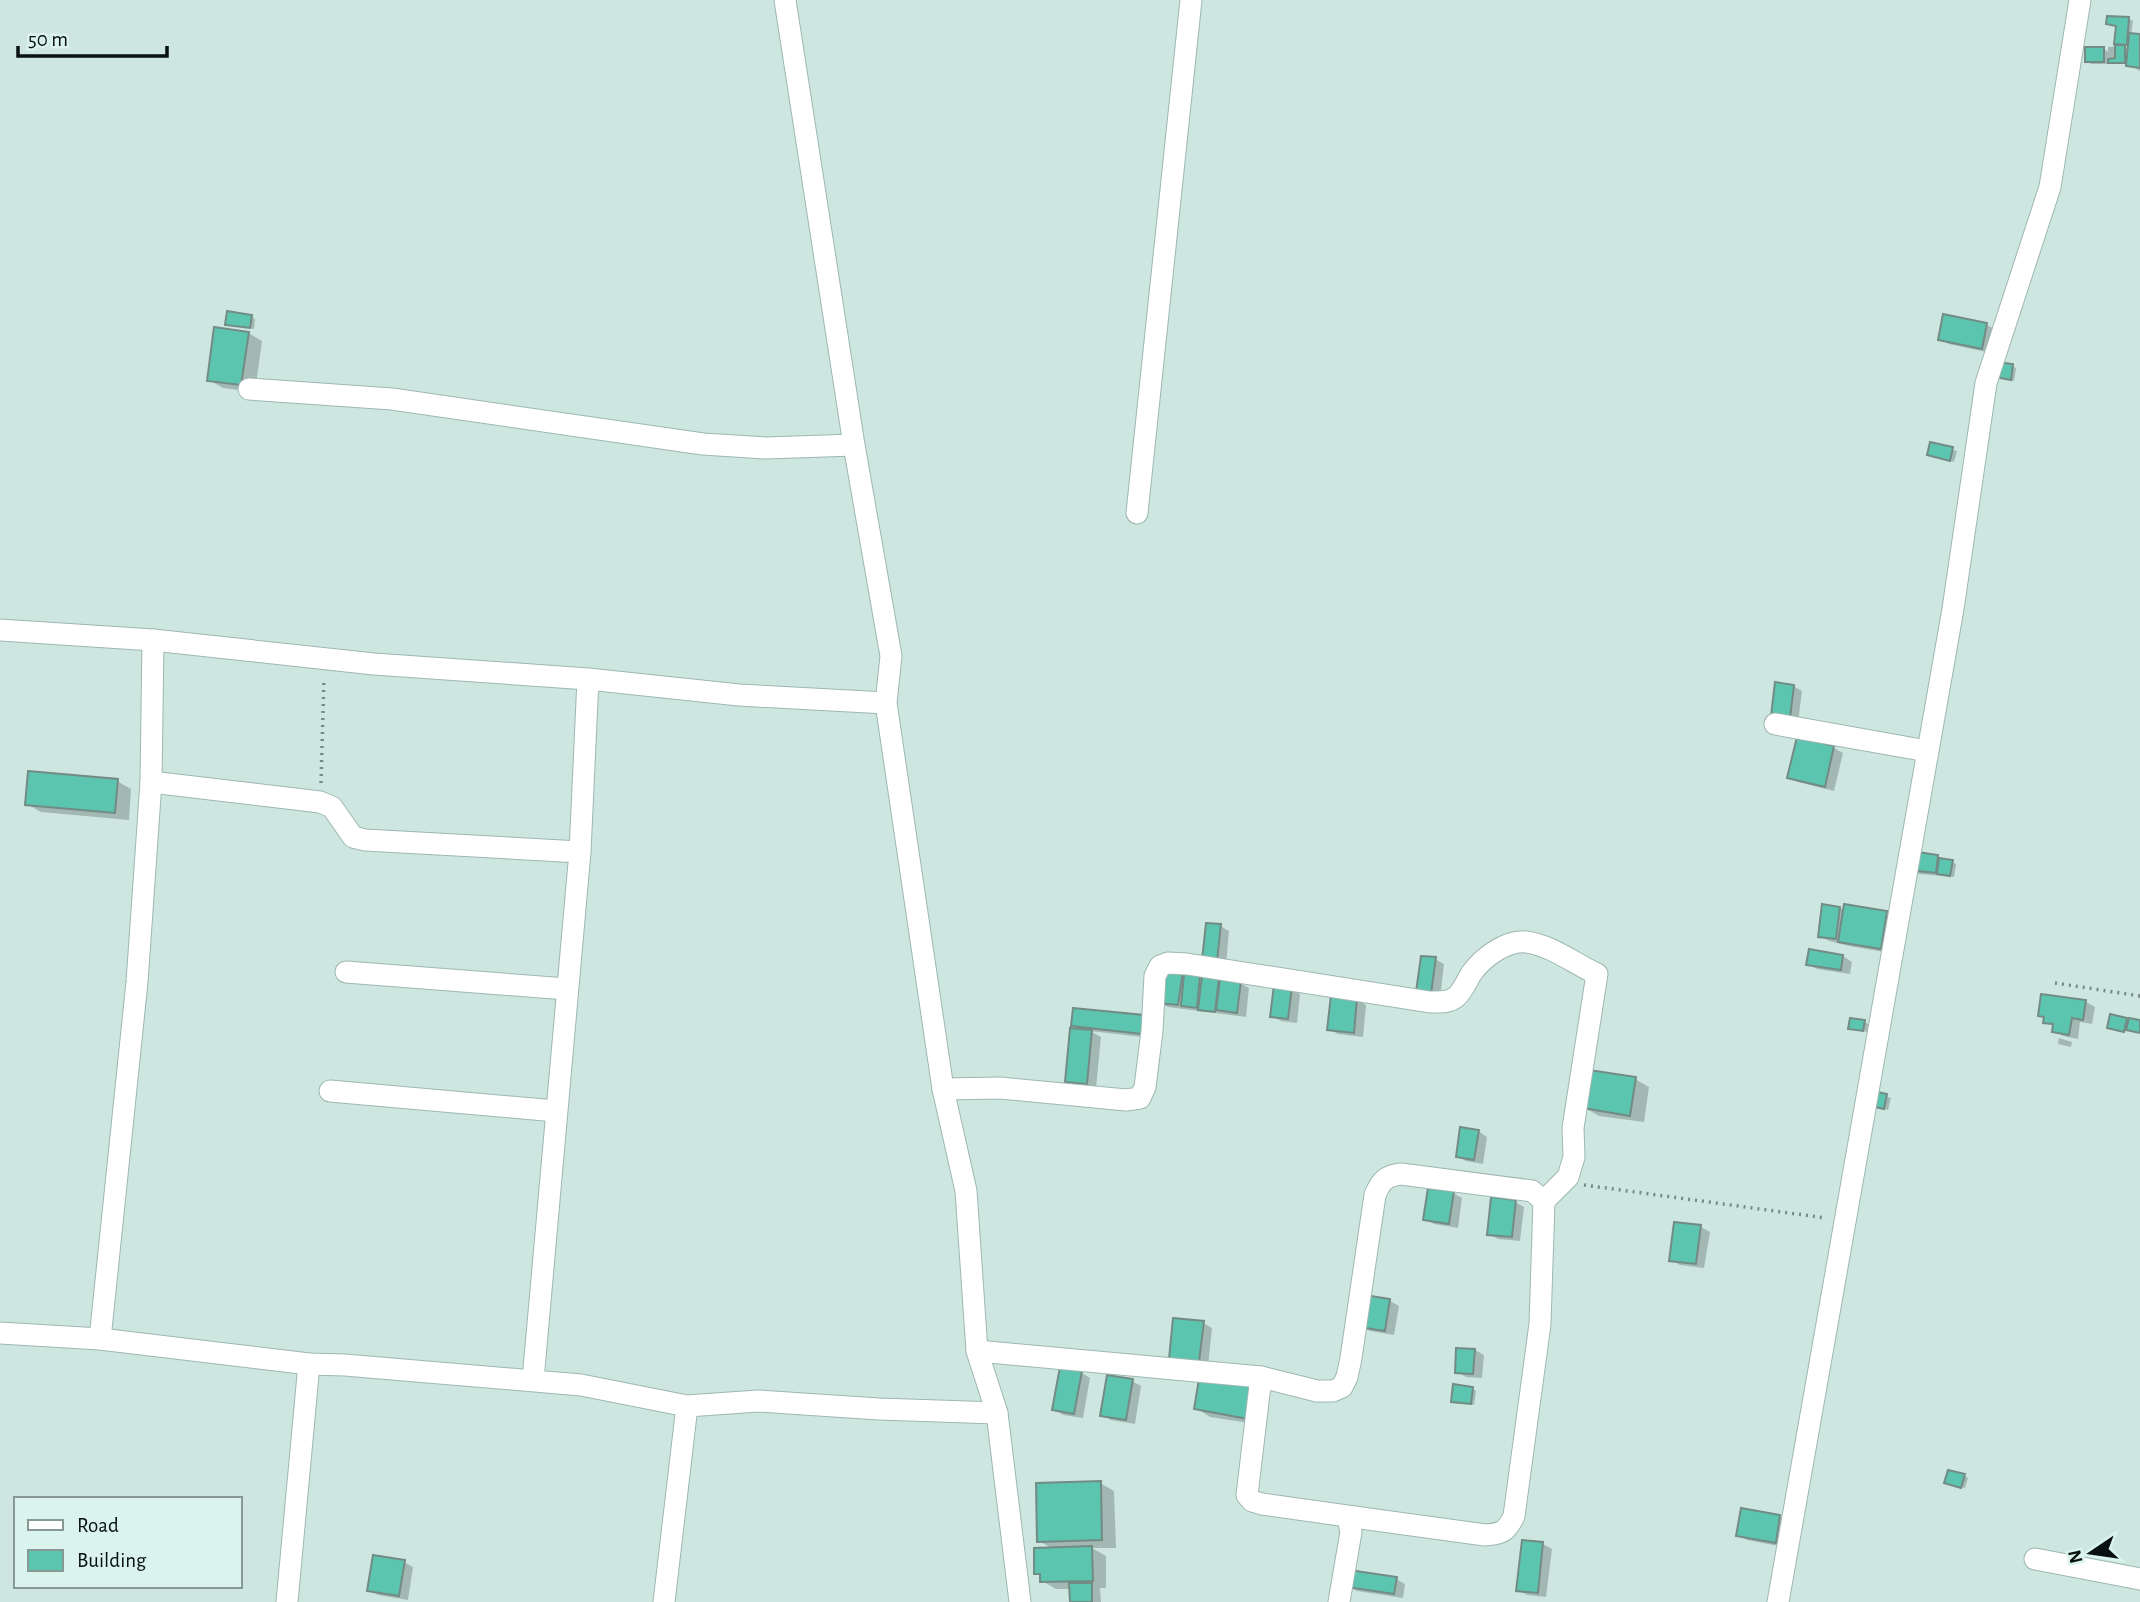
<svg xmlns="http://www.w3.org/2000/svg" width="2140" height="1602" font-family="'Alegreya Sans',sans-serif">
	<rect width="100%" height="100%" fill="#cde7e0"/>
	<g fill="#0003" fill-rule="evenodd">
		<path d="M2129 19 2133 21 2131 35 2140 36V71L2128 64H2114L2108 60V64H2091L2087 61 2104 49 2108 52V47L2121 46 2116 43 2117 26 2108 23ZM2118 39 2130 46V50L2116 42Z"/>
		<path d="M1945 316 1987 325 1996 330 1991 353 1949 344 1940 339Z"/>
		<path d="M252 317 255 319 254 329 227 324Z"/>
		<path d="M248 333 262 341 255 392 223 388 209 380Z"/>
		<path d="M2012 366 2016 368 2014 381 1997 377Z"/>
		<path d="M1932 444 1957 451 1954 462 1933 456Z"/>
		<path d="M1793 686 1802 691 1798 722 1782 720Z"/>
		<path d="M1798 739 1834 748 1843 753 1834 791 1798 782 1789 777Z"/>
		<path d="M117 781 131 789 129 820 41 812 27 804Z"/>
		<path d="M1937 856 1956 864 1954 877 1919 874 1910 869Z"/>
		<path d="M1840 908 1845 911 1886 913 1895 918 1890 953 1849 946 1829 941 1820 936Z"/>
		<path d="M1220 926 1229 931 1226 965 1204 959Z"/>
		<path d="M1810 951 1843 956 1852 962 1850 974 1817 969 1808 964Z"/>
		<path d="M1435 959 1444 964 1440 998 1427 996Z"/>
		<path d="M1182 973 1203 979 1240 983 1249 988 1246 1017 1168 1007 1159 1002Z"/>
		<path d="M1291 989 1300 994 1297 1023 1281 1021 1272 1016Z"/>
		<path d="M1357 1000 1366 1005 1363 1037 1338 1034 1329 1029Z"/>
		<path d="M2086 1002 2095 1007 2092 1024 2080 1022 2078 1039 2063 1036 2054 1031V1027L2039 1015Z"/>
		<path d="M2111 1016 2140 1022V1033L2109 1027Z"/>
		<path d="M1144 1017 1151 1038 1090 1031 1101 1037 1096 1088 1076 1086 1067 1081 1083 1031 1073 1025Z"/>
		<path d="M1864 1022 1868 1024 1867 1032 1850 1028Z"/>
		<path d="M2059 1038 2072 1042 2071 1047 2058 1044Z"/>
		<path d="M1635 1079 1649 1087 1644 1122 1599 1116 1585 1108Z"/>
		<path d="M1870 1092 1891 1098 1888 1110 1872 1106Z"/>
		<path d="M1478 1131 1487 1137 1483 1164 1466 1161 1457 1156Z"/>
		<path d="M1453 1193 1462 1198 1458 1228 1434 1224 1425 1219Z"/>
		<path d="M1515 1202 1524 1207 1520 1241 1498 1239 1489 1234Z"/>
		<path d="M1701 1227 1710 1232 1704 1268 1680 1265 1671 1260Z"/>
		<path d="M1390 1301 1399 1306 1394 1335 1370 1331 1361 1326Z"/>
		<path d="M1203 1323 1212 1328 1208 1366 1180 1363Z"/>
		<path d="M1475 1350 1484 1355 1482 1378 1466 1377 1457 1372Z"/>
		<path d="M1082 1373 1090 1378 1083 1418 1063 1415 1054 1409Z"/>
		<path d="M1202 1375 1262 1425 1210 1417 1196 1408Z"/>
		<path d="M1132 1381 1141 1386 1135 1424 1111 1420 1102 1415Z"/>
		<path d="M1472 1388 1476 1391 1474 1405 1453 1401Z"/>
		<path d="M1964 1475 1968 1478 1965 1488 1950 1485Z"/>
		<path d="M1100 1483 1114 1491 1116 1548H1092L1106 1556V1588H1100L1101 1602H1071V1589H1056L1042 1581V1576L1036 1573 1053 1549 1039 1541Z"/>
		<path d="M1780 1517 1788 1522 1784 1547 1747 1540 1738 1535Z"/>
		<path d="M1543 1544 1552 1549 1546 1597 1527 1595 1518 1590Z"/>
		<path d="M404 1562 413 1567 408 1600 378 1595 369 1590Z"/>
		<path d="M1396 1579 1405 1584 1403 1598 1357 1591 1348 1586Z"/>
	</g>
	<g fill="#5cc5b0" stroke="#738b85" stroke-width="2">
		<path d="M2107 16 2129 17 2127 45 2114 44 2116 26 2106 24Z"/>
		<path d="M2129 33 2140 34V68L2126 66Z"/>
		<path d="M2115 45H2125V63H2108V59L2115 58Z"/>
		<rect x="2085" y="47" width="19" height="15"/>
		<path d="M227 311 252 315 250 328 225 325Z"/>
		<path d="M1943 314 1987 323 1982 349 1938 340Z"/>
		<path d="M214 327 249 332 241 385 207 381Z"/>
		<path d="M1997 362 2013 364 2011 380 1995 377Z"/>
		<path d="M1930 442 1953 447 1950 461 1927 455Z"/>
		<path d="M1775 682 1794 685 1790 718 1771 716Z"/>
		<path d="M1797 737 1834 746 1825 787 1787 778Z"/>
		<path d="M28 771 118 779 115 813 25 805Z"/>
		<path d="M1911 851 1938 855 1936 873 1908 870Z"/>
		<path d="M1939 858 1953 860 1950 876 1937 874Z"/>
		<path d="M1822 904 1840 907 1836 939 1818 937Z"/>
		<path d="M1844 904 1887 911 1881 949 1838 942Z"/>
		<path d="M1206 923 1221 924 1217 961 1202 960Z"/>
		<path d="M1809 949 1843 955 1841 970 1806 965Z"/>
		<path d="M1421 956 1436 957 1431 994 1416 992Z"/>
		<path d="M1162 968 1183 971 1178 1005 1157 1003Z"/>
		<path d="M1184 974 1200 975 1197 1008 1181 1006Z"/>
		<path d="M1202 976 1219 978 1215 1012 1198 1010Z"/>
		<path d="M1220 979 1241 981 1237 1013 1216 1010Z"/>
		<path d="M1274 985 1292 987 1288 1019 1270 1017Z"/>
		<path d="M2041 994 2086 1000 2083 1020 2072 1018 2069 1035 2052 1032 2053 1024 2043 1023 2044 1017 2038 1016Z"/>
		<path d="M1331 995 1357 998 1354 1033 1327 1030Z"/>
		<path d="M1073 1008 1144 1015 1142 1034 1071 1026Z"/>
		<path d="M2110 1014 2127 1018 2124 1032 2107 1028Z"/>
		<path d="M1850 1018 1865 1020 1863 1031 1848 1029Z"/>
		<path d="M2129 1018 2140 1020V1033L2126 1030Z"/>
		<path d="M1070 1028 1092 1030 1087 1084 1065 1082Z"/>
		<path d="M1589 1070 1636 1077 1630 1116 1583 1108Z"/>
		<path d="M1869 1090 1887 1094 1884 1109 1866 1105Z"/>
		<path d="M1460 1127 1479 1130 1474 1160 1456 1157Z"/>
		<path d="M1428 1188 1454 1191 1449 1224 1423 1220Z"/>
		<path d="M1491 1197 1516 1200 1512 1237 1487 1235Z"/>
		<path d="M1674 1222 1701 1225 1696 1264 1669 1261Z"/>
		<path d="M1365 1295 1390 1299 1385 1331 1359 1327Z"/>
		<path d="M1173 1318 1204 1321 1199 1362 1169 1359Z"/>
		<path d="M1456 1348 1475 1349 1473 1374 1455 1373Z"/>
		<path d="M1060 1367 1082 1371 1074 1414 1052 1410Z"/>
		<path d="M1200 1373 1254 1383 1248 1419 1194 1409Z"/>
		<path d="M1107 1375 1133 1379 1126 1420 1100 1416Z"/>
		<path d="M1453 1384 1473 1387 1471 1404 1451 1402Z"/>
		<path d="M1948 1470 1965 1474 1961 1488 1944 1483Z"/>
		<path d="M1101 1481 1102 1540 1037 1542 1036 1483Z"/>
		<path d="M1741 1508 1780 1515 1776 1543 1736 1536Z"/>
		<path d="M1522 1540 1543 1542 1538 1593 1516 1591Z"/>
		<path d="M1092 1546 1093 1581 1040 1582V1574H1034V1548Z"/>
		<path d="M373 1555 405 1560 399 1596 367 1591Z"/>
		<path d="M1349 1570 1397 1577 1394 1594 1347 1587Z"/>
		<path d="M1069 1583H1092V1602H1070Z"/>
	</g>
	<g fill="none" stroke-linecap="round" stroke-linejoin="round">
		<g stroke="#9eb7b1" stroke-width="23">
			<g id="minor">
				<path d="M785 0 854 445 891 656 886 703 943 1089 966 1191 977 1351 997 1413 1020 1602"/>
				<path d="M249 389 392 399 703 444 766 448 854 445"/>
				<path d="M1137 513 1191 0"/>
				<path d="M0 630 153 640 374 664 588 679 739 695 886 703"/>
				<path d="M1775 724 1927 751"/>
				<path d="M151 782 320 802 332 807 353 837 365 840 580 852"/>
				<path d="M346 972 567 989"/>
				<path d="M943 1089 1000 1088 1126 1100 1140 1098 1145 1087 1152 1031 1155 976 1160 966 1168 963 1187 964 1430 1002C1438 1002 1449 1003 1456 997 1462 992 1467 981 1471 974 1482 958 1506 940 1526 942 1551 945 1575 964 1597 974L1573 1128 1574 1157 1568 1177 1544 1201 1532 1191 1401 1174C1385 1176 1381 1181 1375 1195L1351 1358 1347 1377 1342 1387 1333 1391H1317L1261 1377 977 1351"/>
				<path d="M330 1091 556 1111"/>
				<path d="M0 1333 100 1339 309 1364 345 1365 581 1385 687 1406 758 1401 879 1409 997 1413"/>
				<path d="M100 1339 137 982 151 782 153 640"/>
				<path d="M1261 1377 1247 1495 1252 1501 1262 1504 1354 1517 1349 1523 1351 1532 1339 1602"/>
				<path d="M533 1380 580 852 588 679"/>
				<path d="M1354 1517 1485 1535C1502 1534 1507 1531 1514 1516L1540 1324 1544 1201"/>
				<path d="M2035 1559 2140 1579"/>
				<path d="M287 1602 309 1364"/>
				<path d="M664 1602 687 1406"/>
				<path d="M1778 1602 1953 609 1986 383 2050 187 2080 0"/>
			</g>
		</g>
		<g stroke="#768984" stroke-width="3.5" stroke-dasharray="2 5" stroke-linecap="butt">
			<path d="M321 783 324 678"/>
			<path d="M2055 983 2140 996"/>
			<path d="M1584 1185 1826 1218"/>
		</g>
		<use href="#minor" stroke="#fff" stroke-width="21"/>
	</g>
	<rect x="14" y="1497" width="228" height="91" fill="#daf4ed" stroke="#869994" stroke-width="2"/>
	<rect x="28" y="1520" width="35" height="10" fill="#ffffff" stroke="#869994" stroke-width="2"/>
	<text x="77" y="1532" font-size="21" fill="#08110f">Road</text>
	<rect x="28" y="1550" width="35" height="21" fill="#5cc5b0" stroke="#869994" stroke-width="2"/>
	<text x="77" y="1567" font-size="21" fill="#08110f">Building</text>
	<g transform="translate(2091 1553) rotate(257)" stroke="#daf4ed" stroke-width="5" paint-order="stroke">
	<path d="M0-5L12 26L0 18L-12 26Z" fill="#08110f"/>
	<text y="-10" font-size="19" font-weight="bold" text-anchor="middle" fill="#08110f">N</text>
	</g>
	<path d="M18 46v10h149v-10" fill="none" stroke="#08110f" stroke-width="3.5"/>
	<text x="28" y="46" font-size="21" fill="#08110f" stroke="#daf4ed" stroke-width="5" paint-order="stroke">50 m</text>
</svg>
